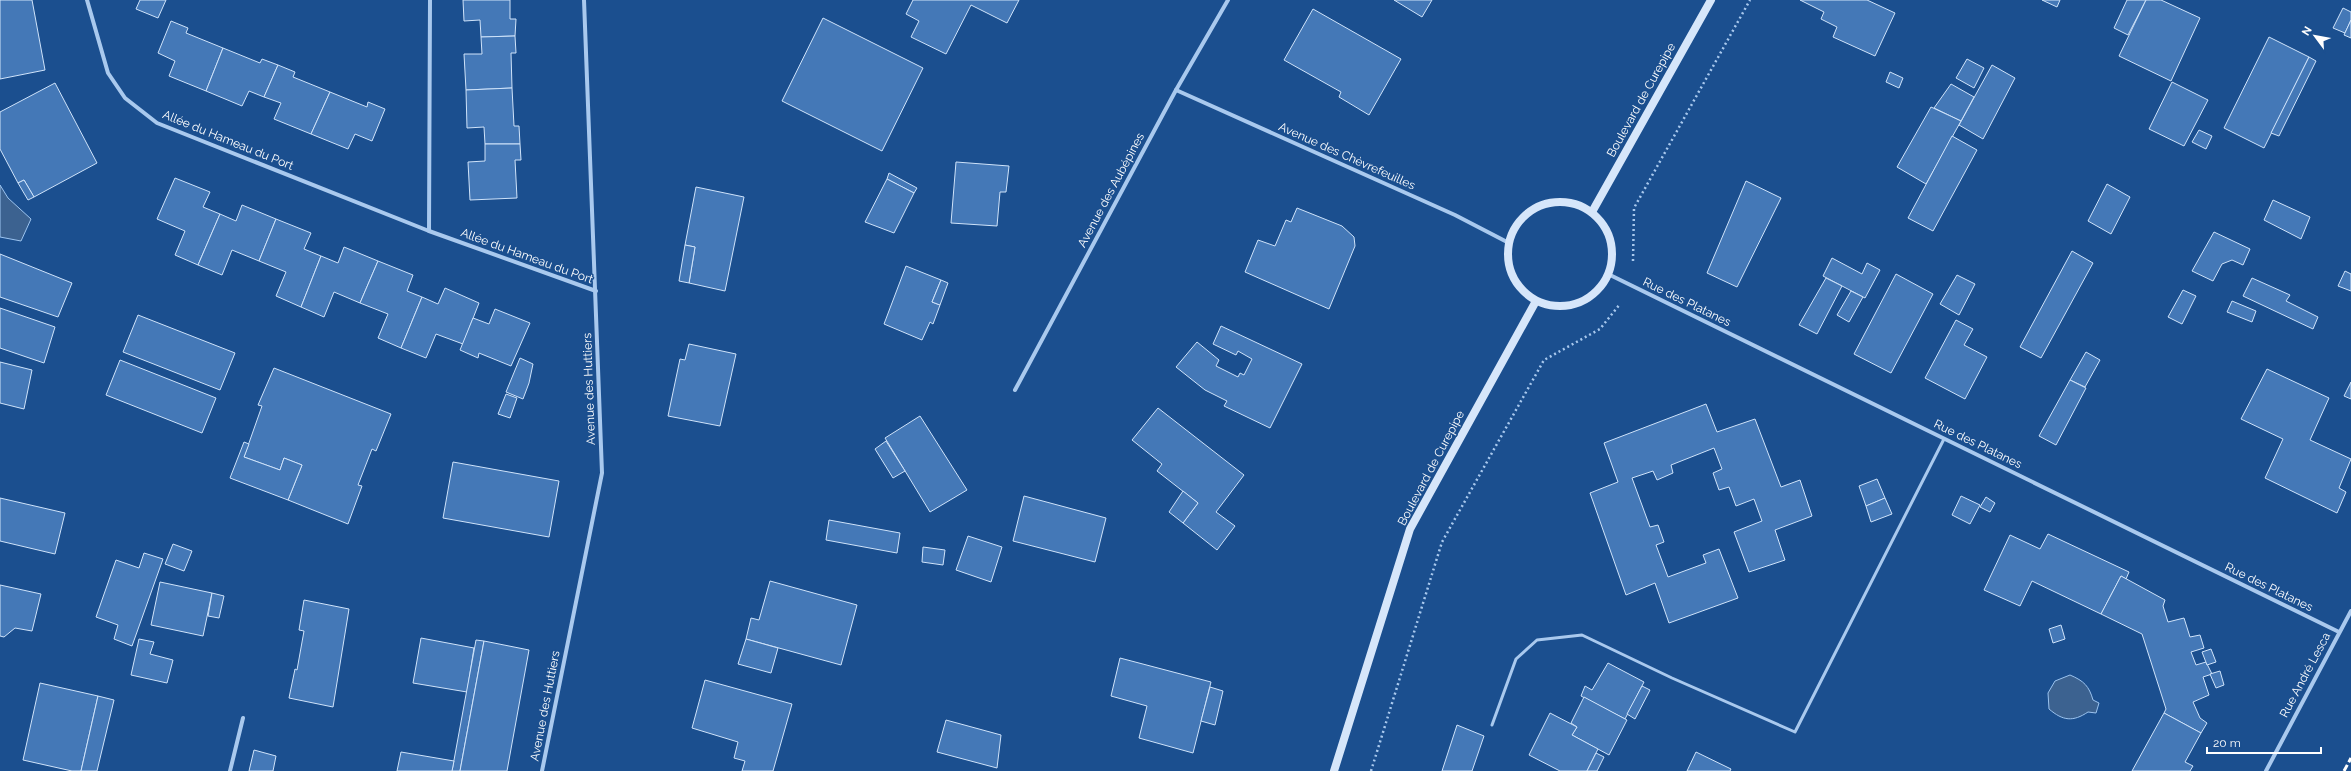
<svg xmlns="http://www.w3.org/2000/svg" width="2351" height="771" font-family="Raleway,sans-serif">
	<rect width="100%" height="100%" fill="#1b4f8f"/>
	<g fill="#3c6290" stroke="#9cc4f0">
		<path d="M0 185 8 198 31 219 21 241 0 237Z"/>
		<path d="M2070 675C2084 681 2089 686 2093 700L2099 703 2096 713 2088 712C2073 722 2063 721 2049 709L2048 693 2055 681Z"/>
	</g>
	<g fill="#4478b7" stroke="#cfe3fa">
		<path d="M0 0H32L45 70 0 79Z"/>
		<path d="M140 0H166L158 18 136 9Z"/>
		<path d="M463 0H510V19H516L515 36 481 37 480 20 464 21Z"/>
		<path d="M913 0H1019L1007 23 971 5 946 54 911 37 919 21 906 14Z"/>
		<path d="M1394 0H1432L1422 17Z"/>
		<path d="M1800 0H1867L1895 13 1875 56 1833 37 1837 27 1821 19 1824 12Z"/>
		<path d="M2042 0H2060L2057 7Z"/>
		<path d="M2127 0H2146L2128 35 2114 28Z"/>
		<path d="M2146 0H2161L2200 18 2171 81 2119 56Z"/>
		<path d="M2343 8 2351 12V20L2345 33 2333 28Z"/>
		<path d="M1313 9 1401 59 1369 115 1339 97 1341 92 1284 60Z"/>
		<path d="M823 18 923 68 882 151 782 101Z"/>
		<path d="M2351 20V38L2344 35Z"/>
		<path d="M171 21 188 28 186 33 223 48 206 91 169 76 175 61 158 53Z"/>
		<path d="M515 36 516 53H511L512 88 466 90 464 54H482L481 37Z"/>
		<path d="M2269 37 2309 57 2264 148 2224 128Z"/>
		<path d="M223 48 260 63 262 59 278 65 264 97 249 91 242 106 206 91Z"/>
		<path d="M2309 57 2316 61 2279 136 2271 133Z"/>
		<path d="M1967 59 1984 68 1974 88 1956 78Z"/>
		<path d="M278 65 295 72 293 77 330 92 311 134 274 119 281 103 264 97Z"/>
		<path d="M1992 65 2015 78 1983 139 1959 125Z"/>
		<path d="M1890 72 1903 78 1899 88 1886 82Z"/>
		<path d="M2172 82 2208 100 2184 146 2149 129Z"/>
		<path d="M55 83 97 163 34 197 24 180 18 183 0 149V112Z"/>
		<path d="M1951 84 1974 97 1961 121 1934 108Z"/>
		<path d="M512 88 514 126H519L520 144H485L484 127 467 128 466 90Z"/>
		<path d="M330 92 367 107 368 102 385 109 372 141 355 134 348 149 311 134Z"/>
		<path d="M1931 107 1961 121 1926 184 1897 167Z"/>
		<path d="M2199 130 2212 136 2206 149 2192 142Z"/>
		<path d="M1952 136 1977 150 1933 231 1908 218Z"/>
		<path d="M485 144H520L521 160H515L517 198 470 200 468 162 485 161Z"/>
		<path d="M956 162 1009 166 1006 192H1000L997 226 951 223Z"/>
		<path d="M889 173 917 188 914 193 887 179Z"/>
		<path d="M175 178 210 192 203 207 220 214 198 265 175 255 185 231 157 219Z"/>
		<path d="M887 179 914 193 894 233 865 222Z"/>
		<path d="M24 180 34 197 28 200 18 183Z"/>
		<path d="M1746 181 1781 198 1737 287 1707 273Z"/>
		<path d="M2107 184 2130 197 2111 234 2088 221Z"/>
		<path d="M696 187 744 197 725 291 689 283 695 247 685 245Z"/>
		<path d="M2273 200 2310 217 2301 239 2264 220Z"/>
		<path d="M242 205 276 219 259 261 232 250 222 275 198 265 220 214 236 221Z"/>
		<path d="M1297 208 1342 226 1354 237 1355 246 1329 309 1245 272 1258 240 1275 246 1286 220 1291 222Z"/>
		<path d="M276 219 311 233 304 249 321 256 301 307 276 296 286 272 259 261Z"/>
		<path d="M2214 232 2250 249 2243 265 2232 260 2222 264 2213 281 2192 271Z"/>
		<path d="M685 245 695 247 689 283 679 281Z"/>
		<path d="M344 247 378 261 360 303 334 292 324 317 301 307 321 256 338 263Z"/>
		<path d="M2072 251 2093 263 2041 358 2020 347Z"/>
		<path d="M0 254 72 283 58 317 0 297Z"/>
		<path d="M1832 258 1862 274 1867 263 1880 270 1865 298 1823 276Z"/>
		<path d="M378 261 413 275 407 291 422 297 401 348 378 338 388 314 360 303Z"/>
		<path d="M906 266 941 280 932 302 940 305 933 324 930 322 922 340 884 324Z"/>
		<path d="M2345 271 2351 274V291L2338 286Z"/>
		<path d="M1896 274 1933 294 1891 373 1854 354Z"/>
		<path d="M1957 275 1975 284 1959 315 1940 304Z"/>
		<path d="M1826 278 1842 286 1817 334 1799 325Z"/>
		<path d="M2252 278 2290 295 2286 301 2318 317 2313 329 2243 296Z"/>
		<path d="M941 280 948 283 940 305 932 302Z"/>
		<path d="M445 288 479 303 463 344 436 334 426 358 401 348 422 297 438 304Z"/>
		<path d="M2183 290 2196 296 2182 324 2168 317Z"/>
		<path d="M1851 291 1863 297 1849 322 1837 315Z"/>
		<path d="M2232 301 2256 311 2252 322 2227 312Z"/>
		<path d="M0 308 55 327 44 363 0 348Z"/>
		<path d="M495 309 530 323 511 366 479 353 478 358 460 350 473 318 489 324Z"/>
		<path d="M138 315 235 353 220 390 123 352Z"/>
		<path d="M1956 320 1973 329 1964 345 1987 357 1965 399 1925 378Z"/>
		<path d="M1221 326 1302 364 1270 428 1224 406 1227 401 1205 390 1176 367 1197 342 1219 360 1216 366 1238 377 1240 373 1244 375 1252 359 1238 351 1236 355 1213 344Z"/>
		<path d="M689 344 736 354 720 426 668 416 680 359 685 360Z"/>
		<path d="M2086 352 2100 360 2085 387 2070 380Z"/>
		<path d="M520 358 533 364 529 383 523 399 506 392Z"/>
		<path d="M120 360 216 398 202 433 106 395Z"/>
		<path d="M0 362 32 370 24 409 0 403Z"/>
		<path d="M274 368 391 414 376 451 372 449 358 485 362 486 348 524 288 500 302 465 284 458 280 470 244 457 262 406 258 405Z"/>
		<path d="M2267 369 2329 398 2310 440 2351 459 2339 488 2346 492 2337 513 2265 478 2283 439 2241 419Z"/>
		<path d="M2070 380 2086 388 2056 445 2039 436Z"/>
		<path d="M2351 382V399L2344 396Z"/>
		<path d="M506 394 517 398 510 418 498 414Z"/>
		<path d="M1706 404 1717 432 1755 419 1781 487 1800 480 1812 516 1775 530 1785 560 1749 572 1734 532 1762 521 1754 499 1736 506 1729 487 1719 490 1713 473 1722 469 1714 448 1671 465 1673 473 1657 480 1653 471 1632 478 1650 527 1658 525 1664 542 1656 545 1668 577 1706 563 1703 555 1719 549 1738 598 1669 623 1655 583 1626 595 1590 493 1618 482 1604 443Z"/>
		<path d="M1158 408 1244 475 1216 512 1235 526 1217 550 1183 523 1198 503 1157 471 1162 464 1132 440Z"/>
		<path d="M920 416 967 490 930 512 885 438Z"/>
		<path d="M886 441 905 471 893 478 875 449Z"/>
		<path d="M244 442 249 444 244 457 280 470 284 458 302 465 288 500 230 478Z"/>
		<path d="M453 462 559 481 549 537 443 518Z"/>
		<path d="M1877 479 1885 498 1866 506 1859 486Z"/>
		<path d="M1183 491 1198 503 1183 523 1169 512Z"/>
		<path d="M1024 496 1106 518 1095 562 1013 541Z"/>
		<path d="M1961 496 1980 505 1970 524 1952 515Z"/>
		<path d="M1986 497 1995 503 1990 512 1980 507Z"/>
		<path d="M0 498 65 513 55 554 0 541Z"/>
		<path d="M1885 498 1892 514 1871 522 1866 506Z"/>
		<path d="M829 520 900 533 897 553 826 540Z"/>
		<path d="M2048 534 2129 572 2126 579 2121 576 2101 614 2032 581 2020 606 1984 590 2010 535 2040 549Z"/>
		<path d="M968 536 1002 547 991 582 956 570Z"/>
		<path d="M173 544 192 551 184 571 165 564Z"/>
		<path d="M923 547 945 550 943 565 922 562Z"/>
		<path d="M144 553 163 559 132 646 114 639 118 625 96 617 116 560 139 568Z"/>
		<path d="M2121 576 2165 600 2163 606 2168 622 2184 618 2190 637 2200 635 2204 648 2191 652 2196 665 2206 662 2212 674 2203 677 2209 695 2193 702 2200 718 2207 723 2201 733 2164 713 2166 709 2142 634 2101 614Z"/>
		<path d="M770 581 857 605 841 665 746 639 751 618 759 620Z"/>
		<path d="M160 582 212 593 203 636 151 625Z"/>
		<path d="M0 585 41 594 32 631 15 628 4 637 0 636Z"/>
		<path d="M212 593 224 596 219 618 208 616Z"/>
		<path d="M304 600 349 609 333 707 289 698 295 669 297 670 304 631 299 630Z"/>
		<path d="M2061 625 2065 639 2053 643 2049 629Z"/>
		<path d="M421 638 474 648 467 692 413 683Z"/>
		<path d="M139 639 154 642 150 654 173 660 167 683 131 675Z"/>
		<path d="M746 639 778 648 771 673 738 664Z"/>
		<path d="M476 640 484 641 460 771H452Z"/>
		<path d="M484 641 529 650 507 771H460Z"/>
		<path d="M2211 649 2216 662 2207 665 2202 652Z"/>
		<path d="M1120 658 1211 682 1193 753 1139 738 1147 706 1111 696Z"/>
		<path d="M1608 663 1644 682 1625 719 1581 696 1585 686 1592 690Z"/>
		<path d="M2220 671 2224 685 2216 688 2210 674Z"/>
		<path d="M705 680 792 704 773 771H742L745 761 734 758 738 742 692 728Z"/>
		<path d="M40 683 98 696 81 771H72L23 760Z"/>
		<path d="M1642 686 1650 690 1635 719 1627 714Z"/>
		<path d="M1210 687 1223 691 1215 725 1201 721Z"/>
		<path d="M98 696 114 700 97 771H81Z"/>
		<path d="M1584 697 1627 720 1609 755 1572 735 1577 727 1571 723Z"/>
		<path d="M1550 713 1577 727 1572 735 1598 749 1587 771H1560L1529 755Z"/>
		<path d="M2164 713 2201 733 2185 762 2193 766 2190 771H2132Z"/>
		<path d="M946 720 1001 735 997 768 937 752Z"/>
		<path d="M1457 725 1484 736 1472 771H1442Z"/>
		<path d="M254 750 276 756 273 771H249Z"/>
		<path d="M401 752 454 761 452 771H397Z"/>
		<path d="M1696 752 1731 769 1730 771H1687Z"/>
		<path d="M1596 753 1604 757 1597 771H1587Z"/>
	</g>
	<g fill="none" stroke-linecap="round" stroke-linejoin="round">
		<g stroke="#a9c9ee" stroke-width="2.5" stroke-dasharray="2 3" stroke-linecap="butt">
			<path d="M1633 261 1634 208 1750 0"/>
			<path d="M1371 771 1442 542 1544 360 1600 329 1620 304"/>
		</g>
		<path stroke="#a9c9ee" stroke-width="3" d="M1492 725 1516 659 1537 640 1582 635 1672 678 1795 732 1944 439"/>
		<g stroke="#a9c9ee" stroke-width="4">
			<path d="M87 0 108 73 125 98 157 123 429 231 596 291"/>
			<path d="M1176 90 1455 215 1509 243"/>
			<path d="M429 231 430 0"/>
			<path d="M1608 274 2339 632"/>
			<path d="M1015 390 1176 90 1228 0"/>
			<path d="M230 771 243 718"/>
			<path d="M542 771 602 473 584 0"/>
			<path d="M2266 771 2351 611"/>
		</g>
		<g stroke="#d6e6fa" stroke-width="8">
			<circle cx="1560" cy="254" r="52"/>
			<path d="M1592 212 1711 0"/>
			<path d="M1334 771 1410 529 1536 301"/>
		</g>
		<path stroke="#fff" stroke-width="3" stroke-dasharray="7 3" stroke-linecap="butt" d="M2344 771 2351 758"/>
	</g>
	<g text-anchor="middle" stroke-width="3" stroke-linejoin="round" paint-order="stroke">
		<g font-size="12" fill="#fff" stroke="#1b4f8f">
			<text transform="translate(1641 100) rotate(-61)" y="4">Boulevard de Curepipe</text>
			<text transform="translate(228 140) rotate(22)" y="4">Allée du Hameau du Port</text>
			<text transform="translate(1347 156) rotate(24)" y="4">Avenue des Chèvrefeuilles</text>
			<text transform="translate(1111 190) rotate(-62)" y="4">Avenue des Aubépines</text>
			<text transform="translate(527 256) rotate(20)" y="4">Allée du Hameau du Port</text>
			<text transform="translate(1687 302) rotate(26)" y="4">Rue des Platanes</text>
			<text transform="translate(589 389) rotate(-92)" y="4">Avenue des Huttiers</text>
			<text transform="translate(1978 444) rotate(26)" y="4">Rue des Platanes</text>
			<text transform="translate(1431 468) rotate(-62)" y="4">Boulevard de Curepipe</text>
			<text transform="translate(2269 587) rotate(26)" y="4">Rue des Platanes</text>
			<text transform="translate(2305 675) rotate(-62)" y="4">Rue André Lesca</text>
			<text transform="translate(545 706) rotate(-79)" y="4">Avenue des Huttiers</text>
		</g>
	</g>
	<g transform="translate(2315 36) rotate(302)" stroke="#1b4f8f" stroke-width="3" paint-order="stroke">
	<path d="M0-3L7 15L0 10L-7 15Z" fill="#ffffff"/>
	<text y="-6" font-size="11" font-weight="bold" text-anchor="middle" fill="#ffffff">N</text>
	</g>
	<path d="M2207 747v6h114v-6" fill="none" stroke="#ffffff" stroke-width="2"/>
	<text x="2213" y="747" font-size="12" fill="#ffffff" stroke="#1b4f8f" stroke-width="3" paint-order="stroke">20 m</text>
</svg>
